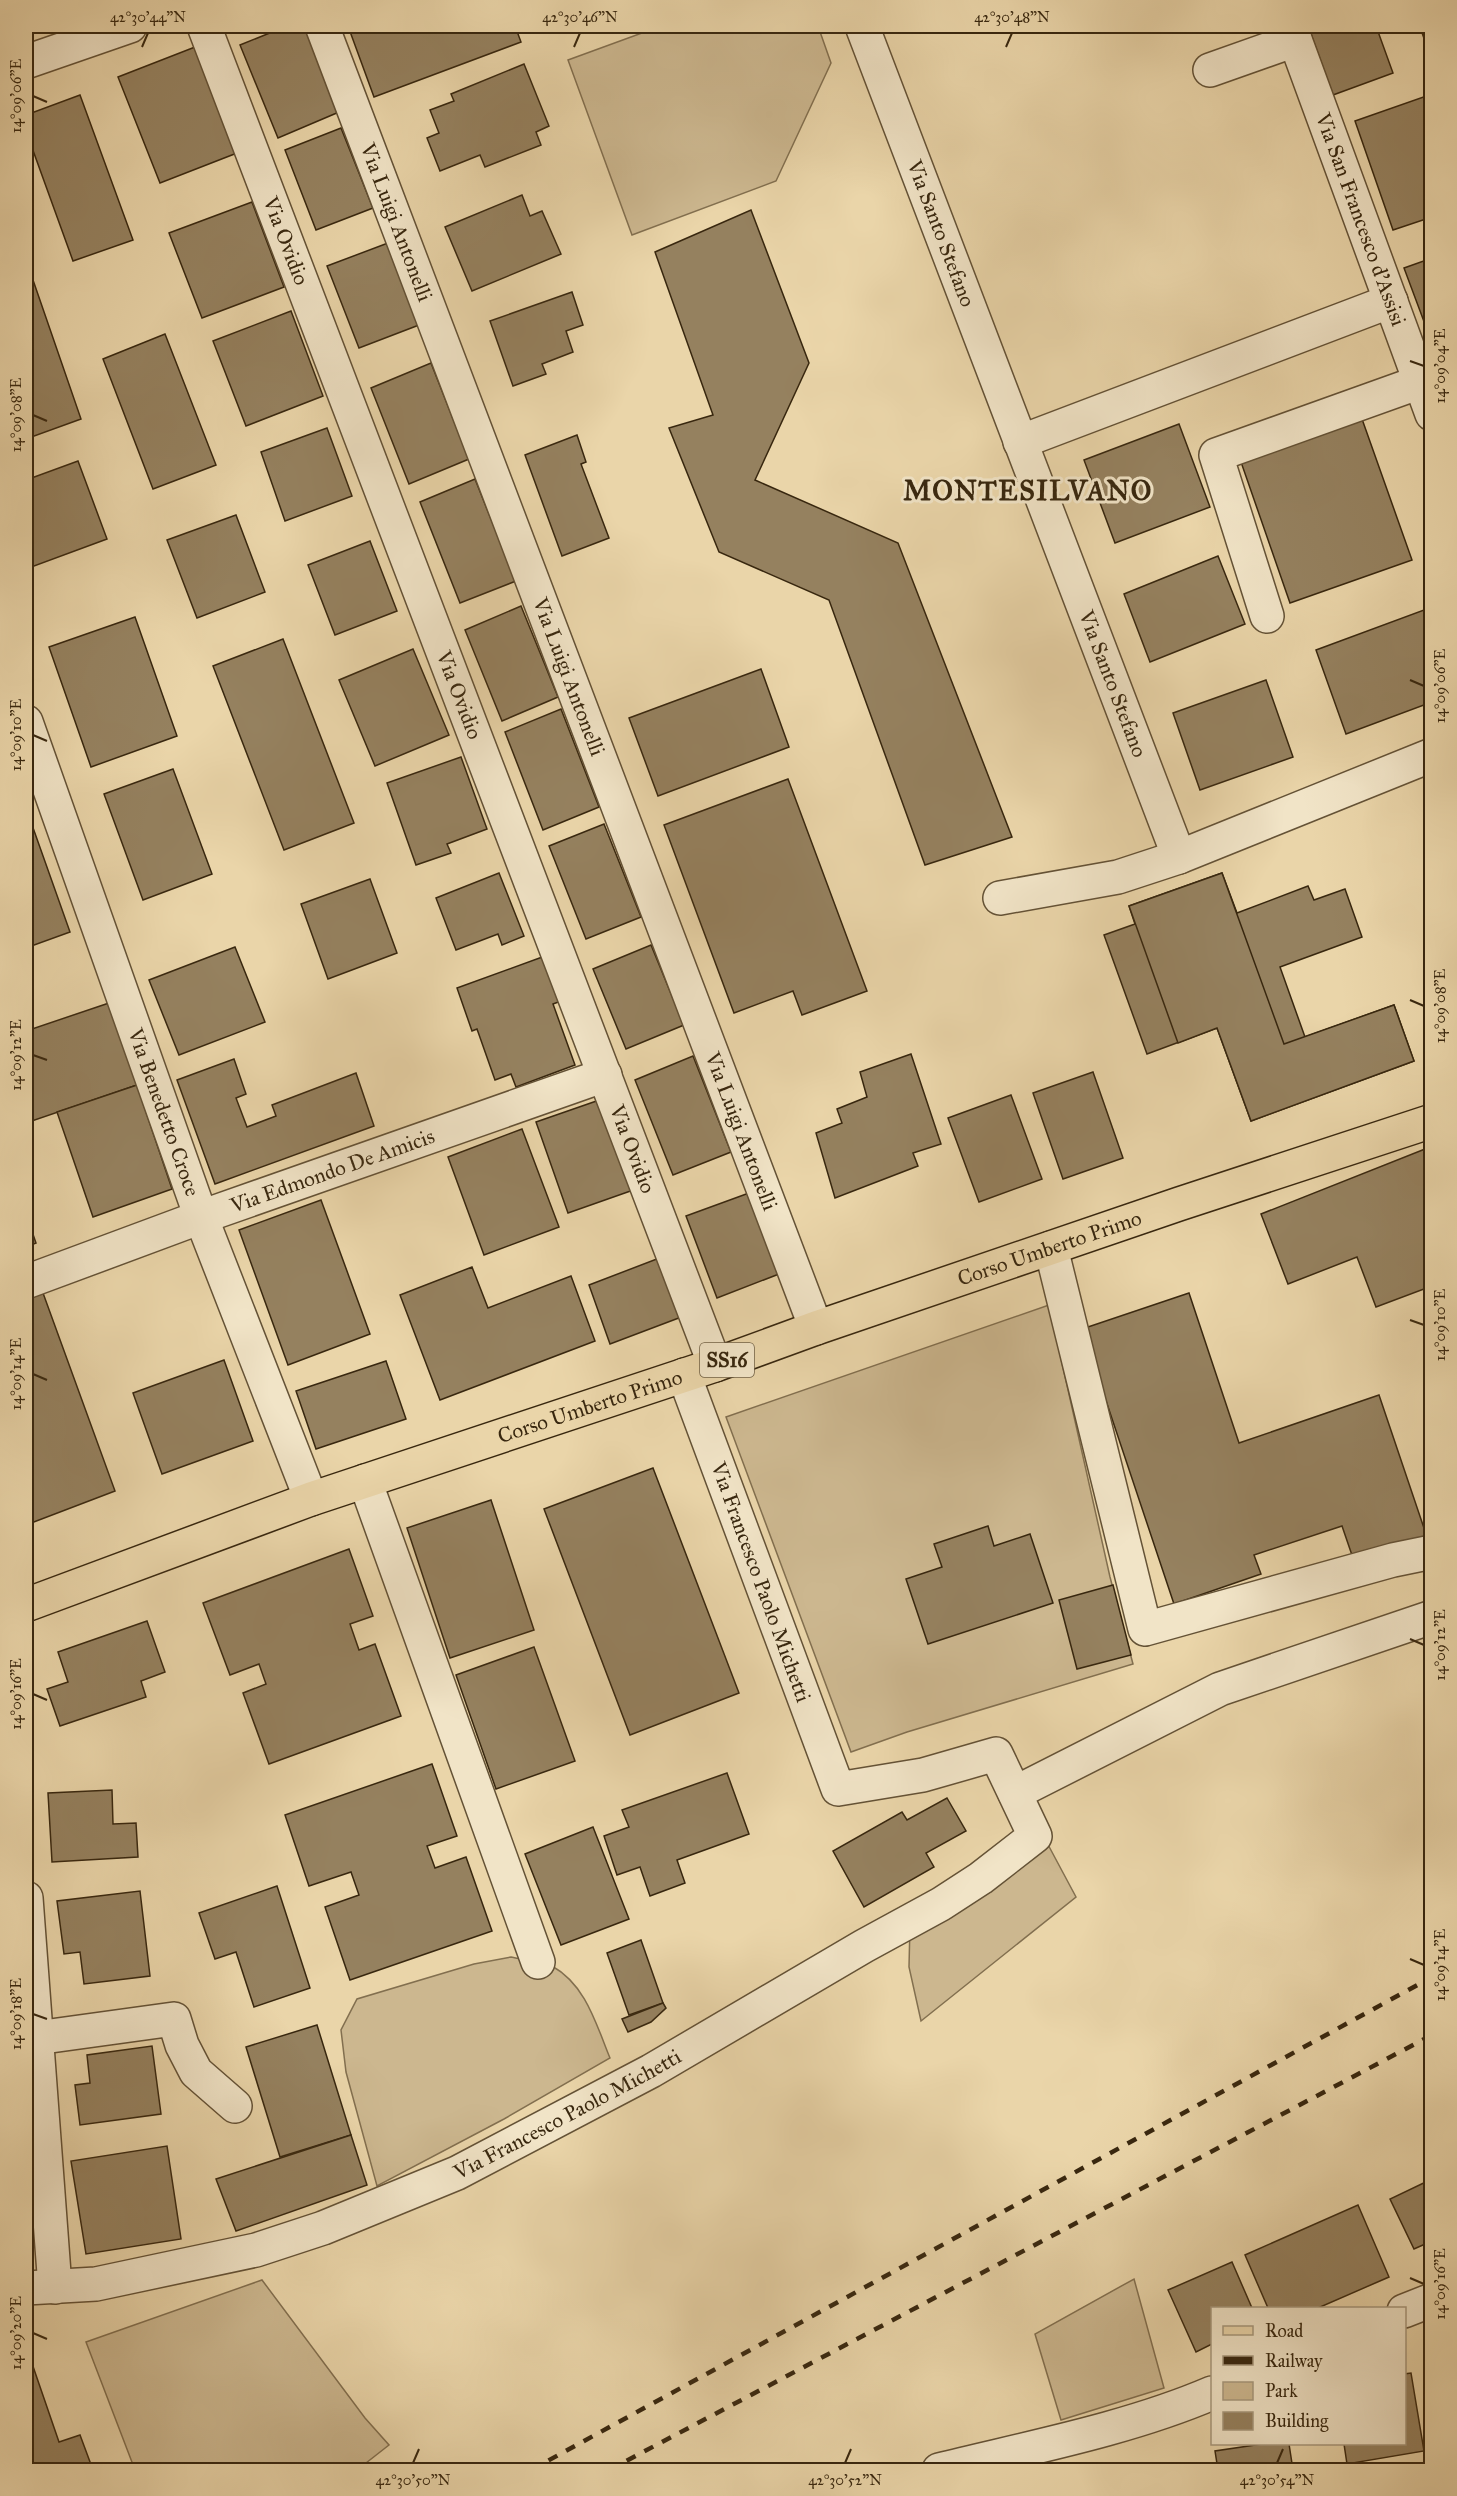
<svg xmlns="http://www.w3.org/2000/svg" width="1457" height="2496" font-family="'IM FELL Great Primer',serif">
	<rect width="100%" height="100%" fill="#ead5a9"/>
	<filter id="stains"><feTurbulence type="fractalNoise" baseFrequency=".00333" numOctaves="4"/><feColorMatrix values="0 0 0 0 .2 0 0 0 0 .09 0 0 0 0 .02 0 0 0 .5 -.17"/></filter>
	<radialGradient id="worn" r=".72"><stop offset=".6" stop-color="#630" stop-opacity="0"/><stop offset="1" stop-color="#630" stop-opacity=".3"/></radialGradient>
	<g fill="#ccb78f" stroke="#826f4f" stroke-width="1.5">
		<path d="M661 26H818L831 63 776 181 632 235 568 60Z"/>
		<path d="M1049 1305 1110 1577 1133 1664 907 1732 851 1752 726 1417Z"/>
		<path d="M1045 1839 1076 1897 921 2021 909 1967 910 1925Z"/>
		<path d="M511 1957C523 1960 541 1960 552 1966 586 1985 596 2024 610 2058L504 2119 377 2186 346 2072 341 2030 357 1999 474 1964Z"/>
		<path d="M1134 2279 1164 2388 1061 2420 1035 2334Z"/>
		<path d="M262 2280 365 2418 389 2445 357 2470H135L86 2342Z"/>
	</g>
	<g fill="#95815f" stroke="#38270f" stroke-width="1.5">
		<path d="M287 26H304L339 112 278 138 240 45Z"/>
		<path d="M348 26H515L521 42 374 97Z"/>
		<path d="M1308 26H1376L1393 73 1333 95Z"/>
		<path d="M1425 26H1432V61L1420 27Z"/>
		<path d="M195 47 237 153 160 183 118 77Z"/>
		<path d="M524 64 549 126 536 132 541 145 485 167 480 155 440 171 427 138 439 133 430 110 454 101 451 94Z"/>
		<path d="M1432 94V163L1428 164 1432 174V217L1393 230 1355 121Z"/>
		<path d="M80 95 133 240 73 261 26 131V115Z"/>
		<path d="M341 128 373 208 316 230 285 150Z"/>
		<path d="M522 195 530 216 542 211 561 254 472 291 445 227Z"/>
		<path d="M252 202 284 287 202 318 169 233Z"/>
		<path d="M751 210 809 363 755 480 898 543 1012 837 925 865 829 600 719 552 669 428 713 415 655 252Z"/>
		<path d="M388 243 419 325 359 348 327 266Z"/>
		<path d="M1432 258V343L1404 268Z"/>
		<path d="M33 280 81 419 26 439V283Z"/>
		<path d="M572 292 583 325 566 331 573 352 542 364 546 374 513 386 490 321Z"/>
		<path d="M291 311 323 396 246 426 213 341Z"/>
		<path d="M165 334 216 465 153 489 103 359Z"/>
		<path d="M431 363 469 459 409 484 371 388Z"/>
		<path d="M1362 419 1412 560 1290 603 1241 462Z"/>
		<path d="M1179 424 1210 507 1115 543 1084 460Z"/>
		<path d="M327 428 352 496 285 521 261 452Z"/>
		<path d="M577 435 586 462 581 464 609 538 562 556 525 455Z"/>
		<path d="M78 461 107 539 26 569V480Z"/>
		<path d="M475 479 516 581 460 603 420 502Z"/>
		<path d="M236 515 265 592 197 618 167 540Z"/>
		<path d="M370 541 397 611 335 635 308 565Z"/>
		<path d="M1218 556 1245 624 1150 662 1124 594Z"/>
		<path d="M521 606 558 697 502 721 465 630Z"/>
		<path d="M1432 607V702L1346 734 1316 650Z"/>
		<path d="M135 617 177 736 91 767 49 647Z"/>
		<path d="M283 639 354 823 284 850 213 666Z"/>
		<path d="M413 649 449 735 375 766 339 680Z"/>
		<path d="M761 669 789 747 658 796 629 718Z"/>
		<path d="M1266 680 1293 757 1200 790 1173 713Z"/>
		<path d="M561 709 599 807 543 830 505 732Z"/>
		<path d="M461 757 487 829 447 844 451 853 416 865 387 783Z"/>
		<path d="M173 769 212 874 143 900 104 794Z"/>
		<path d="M788 779 867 991 802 1015 793 991 734 1013 664 825Z"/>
		<path d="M26 808 70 932 26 948Z"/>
		<path d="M604 824 641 917 586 939 549 846Z"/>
		<path d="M499 873 524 936 502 945 498 934 456 950 436 898Z"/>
		<path d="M1222 873 1237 913 1308 886 1314 900 1345 889 1362 937 1280 967 1305 1037 1394 1005 1414 1061 1251 1121 1217 1028 1147 1054 1104 935 1135 924 1129 906Z"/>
		<path d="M1222 873 1284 1044 1394 1005 1414 1061 1251 1121 1217 1028 1178 1043 1129 906Z"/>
		<path d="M370 879 397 953 328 979 301 904Z"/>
		<path d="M651 945 684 1025 626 1049 593 969Z"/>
		<path d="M235 947 265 1022 179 1055 149 980Z"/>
		<path d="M545 956 561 1001 553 1004 575 1065 516 1087 511 1074 495 1080 477 1029 472 1031 457 988Z"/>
		<path d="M109 1003 137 1085 26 1123V1031Z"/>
		<path d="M911 1054 941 1144 913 1153 918 1166 835 1198 816 1133 842 1123 837 1109 867 1097 860 1072Z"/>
		<path d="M693 1056 731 1152 673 1175 635 1080Z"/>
		<path d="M234 1059 246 1094 236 1098 247 1127 276 1116 272 1105 356 1073 374 1126 215 1184 177 1080Z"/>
		<path d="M1093 1072 1123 1158 1063 1179 1033 1093Z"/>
		<path d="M137 1085 172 1189 93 1217 57 1112Z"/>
		<path d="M1011 1095 1042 1179 979 1202 948 1118Z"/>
		<path d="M608 1097 639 1188 568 1213 536 1122Z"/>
		<path d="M522 1129 559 1227 484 1255 448 1157Z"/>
		<path d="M1425 1149 1432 1165V1286L1376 1307 1357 1257 1288 1284 1261 1214Z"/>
		<path d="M749 1193 779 1274 717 1298 686 1216Z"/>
		<path d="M321 1200 370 1334 288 1365 239 1230Z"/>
		<path d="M26 1214 36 1243 26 1247Z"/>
		<path d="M662 1257 684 1316 610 1344 589 1285Z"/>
		<path d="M472 1267 488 1308 571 1276 595 1341 440 1400 400 1295Z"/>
		<path d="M43 1293 115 1491 26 1525V1300Z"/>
		<path d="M1189 1293 1239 1443 1379 1395 1427 1537 1354 1561 1342 1526 1254 1555 1261 1574 1174 1604 1082 1329Z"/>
		<path d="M224 1360 253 1441 162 1474 133 1393Z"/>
		<path d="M386 1361 406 1419 316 1449 296 1391Z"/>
		<path d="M653 1468 739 1693 630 1735 544 1509Z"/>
		<path d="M491 1500 534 1630 450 1658 407 1528Z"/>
		<path d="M988 1526 994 1546 1030 1534 1053 1603 928 1644 906 1579 942 1567 934 1544Z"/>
		<path d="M349 1549 373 1616 350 1624 359 1650 375 1644 401 1716 269 1764 243 1693 266 1684 259 1664 230 1675 203 1603Z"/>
		<path d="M1113 1585 1131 1655 1077 1669 1059 1600Z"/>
		<path d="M147 1621 165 1672 141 1681 146 1697 60 1726 47 1689 68 1682 58 1652Z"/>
		<path d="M534 1647 575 1761 496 1789 456 1675Z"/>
		<path d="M432 1764 457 1836 427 1846 435 1868 466 1857 492 1931 350 1980 325 1907 359 1895 351 1872 309 1886 285 1815Z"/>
		<path d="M727 1773 749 1834 677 1860 685 1883 650 1896 640 1867 617 1875 604 1836 629 1827 622 1810Z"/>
		<path d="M112 1790 113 1824 136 1823 138 1857 52 1862 48 1793Z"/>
		<path d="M947 1798 966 1831 926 1853 934 1867 864 1907 833 1851 902 1812 907 1820Z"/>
		<path d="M593 1827 629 1919 561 1945 525 1854Z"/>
		<path d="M277 1886 310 1988 254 2007 236 1952 215 1959 199 1913Z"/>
		<path d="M140 1891 150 1976 84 1984 80 1952 64 1954 57 1901Z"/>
		<path d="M641 1940 663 2003 629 2015 607 1953Z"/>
		<path d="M663 2003 666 2008 651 2022 628 2032 622 2019Z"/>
		<path d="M317 2025 351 2135 280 2157 246 2047Z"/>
		<path d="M152 2046 161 2114 80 2125 75 2085 90 2083 87 2055Z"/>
		<path d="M351 2135 367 2185 236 2231 216 2179Z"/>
		<path d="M167 2146 181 2239 86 2254 71 2161Z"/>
		<path d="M1432 2179V2241L1414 2249 1390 2199Z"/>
		<path d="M1358 2205 1389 2277 1318 2308H1268L1245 2255Z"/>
		<path d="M1232 2262 1252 2308H1212V2344L1196 2352 1168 2290Z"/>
		<path d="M26 2346 59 2442 80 2435 93 2470H30L26 2458Z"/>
		<path d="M1411 2373 1424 2451 1347 2464 1344 2444H1404V2374Z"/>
		<path d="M1262 2444H1289L1293 2470H1218L1215 2451Z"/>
	</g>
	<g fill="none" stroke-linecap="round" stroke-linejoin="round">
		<g stroke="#645236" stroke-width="36">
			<g id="minor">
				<path id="s1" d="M204 26 715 1365"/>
				<path id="s2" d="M322 26 816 1328"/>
				<path id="s3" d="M862 26 1179 857"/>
				<path id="s4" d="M1290 26 1432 414"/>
				<path d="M26 62 130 26"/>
				<path d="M1210 70 1295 40"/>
				<path d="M1020 442 1391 301"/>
				<path d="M1267 616 1216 455 1420 382"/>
				<path id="s5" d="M26 722 201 1217 311 1499"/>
				<path d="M1000 898 1118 877 1179 857 1432 755"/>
				<path d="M1051 1248 1145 1629 1393 1560 1432 1552"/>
				<path id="s6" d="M26 1282 201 1217 605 1075"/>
				<path d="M365 1481 538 1962"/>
				<path d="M1015 1793 1220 1689 1432 1617"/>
				<path d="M26 1898 55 2287"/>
				<path d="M36 2038 174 2019 182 2045 196 2072 235 2106"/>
				<path id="s7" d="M26 2288 96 2284 256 2250 323 2228 457 2173 651 2071 864 1946 941 1904 981 1878 1035 1836 996 1754 923 1775 838 1789 684 1375"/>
				<path d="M1404 2311 1432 2300"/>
				<path d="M939 2470C1028 2448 1128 2429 1212 2393"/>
			</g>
		</g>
		<g stroke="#38270f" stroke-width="36">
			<g id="major">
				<path id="s8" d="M26 1605 311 1499 715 1365 816 1328 1179 1204 1432 1121"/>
			</g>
		</g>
		<use href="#minor" stroke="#f1e4c7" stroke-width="33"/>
		<use href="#major" stroke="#ead5a9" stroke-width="33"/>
		<g stroke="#38270f" stroke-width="4.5" stroke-dasharray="10 10" stroke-linecap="butt">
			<path d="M531 2470 1432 1977"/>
			<path d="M609 2470 1432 2035"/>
		</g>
	</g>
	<path fill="none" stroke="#38270f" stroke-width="2" d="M142 47 148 33M574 47 580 33M1006 47 1012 33M33 96 47 102M1410 361 1424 366M33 415 47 421M1410 680 1424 686M33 735 47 741M1410 1000 1424 1006M33 1055 47 1060M1410 1320 1424 1325M33 1374 47 1380M1410 1639 1424 1645M33 1694 47 1700M1410 1959 1424 1965M33 2014 47 2019M1410 2278 1424 2284M33 2333 47 2339M413 2463 419 2449M845 2463 851 2449M1277 2463 1283 2449"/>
	<g text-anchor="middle" stroke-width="6" stroke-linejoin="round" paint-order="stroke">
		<rect fill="#f1e4c7" stroke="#706046" stroke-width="1.5" x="700" y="1343" width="54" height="34" rx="4.5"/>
		<g font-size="20" font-weight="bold" fill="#38270f">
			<text x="727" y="1367">SS16</text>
		</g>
		<g font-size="21" fill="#38270f" stroke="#f1e4c7">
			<text dy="7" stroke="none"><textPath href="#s4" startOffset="206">Via San Francesco d'Assisi</textPath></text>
			<text dy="7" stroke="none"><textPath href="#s2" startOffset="210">Via Luigi Antonelli</textPath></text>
			<text dy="7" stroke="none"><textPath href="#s3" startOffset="222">Via Santo Stefano</textPath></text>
			<text dy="7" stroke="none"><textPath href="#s1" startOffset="230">Via Ovidio</textPath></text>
			<text dy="7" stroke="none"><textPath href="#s2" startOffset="696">Via Luigi Antonelli</textPath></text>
			<text dy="7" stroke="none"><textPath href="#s3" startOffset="704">Via Santo Stefano</textPath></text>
			<text dy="7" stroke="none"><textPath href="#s1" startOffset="716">Via Ovidio</textPath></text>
			<text dy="7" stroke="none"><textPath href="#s5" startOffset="414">Via Benedetto Croce</textPath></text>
			<text dy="7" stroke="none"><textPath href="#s2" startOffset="1182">Via Luigi Antonelli</textPath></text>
			<text dy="7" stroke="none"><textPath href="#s1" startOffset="1202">Via Ovidio</textPath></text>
			<text dy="7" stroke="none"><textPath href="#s6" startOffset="326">Via Edmondo De Amicis</textPath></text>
			<text dy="7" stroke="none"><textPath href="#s8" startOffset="1084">Corso Umberto Primo</textPath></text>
			<text dy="7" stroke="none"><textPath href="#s8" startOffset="598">Corso Umberto Primo</textPath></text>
			<text transform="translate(761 1582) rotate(70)" y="7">Via Francesco Paolo Michetti</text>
			<text dy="7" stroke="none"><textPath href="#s7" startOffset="574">Via Francesco Paolo Michetti</textPath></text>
		</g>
		<g font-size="27" font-weight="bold" letter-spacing="1.5" fill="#38270f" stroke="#f1e4c7">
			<text x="1028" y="500">MONTESILVANO</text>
		</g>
	</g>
	<rect width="1457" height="2496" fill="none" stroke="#ead5a9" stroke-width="66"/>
	<rect x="1211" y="2307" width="195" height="138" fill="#f1e4c7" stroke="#a7987d" stroke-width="1.5"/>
	<rect x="1223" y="2326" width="30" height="9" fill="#ead5a9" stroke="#a7987d" stroke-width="1.5"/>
	<text x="1265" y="2337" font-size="18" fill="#38270f">Road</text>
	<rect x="1223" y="2356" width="30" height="9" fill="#38270f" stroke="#a7987d" stroke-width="1.5"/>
	<text x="1265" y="2367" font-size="18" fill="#38270f">Railway</text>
	<rect x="1223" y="2382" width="30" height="18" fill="#ccb78f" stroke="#a7987d" stroke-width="1.5"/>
	<text x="1265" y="2397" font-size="18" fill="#38270f">Park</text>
	<rect x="1223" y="2412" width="30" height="18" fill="#95815f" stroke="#a7987d" stroke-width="1.5"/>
	<text x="1265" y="2427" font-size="18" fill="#38270f">Building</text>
	<rect x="33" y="33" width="1391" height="2430" fill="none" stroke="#38270f" stroke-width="2"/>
	<g font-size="15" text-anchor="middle" fill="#38270f">
		<text x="148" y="22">42°30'44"N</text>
		<text x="580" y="22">42°30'46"N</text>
		<text x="1012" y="22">42°30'48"N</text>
		<text transform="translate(16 96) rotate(-90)" y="5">14°09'06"E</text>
		<text transform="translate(1440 366) rotate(-90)" y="5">14°09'04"E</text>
		<text transform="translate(16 415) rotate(-90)" y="5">14°09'08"E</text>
		<text transform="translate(1440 686) rotate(-90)" y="5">14°09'06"E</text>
		<text transform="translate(16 735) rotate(-90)" y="5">14°09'10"E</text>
		<text transform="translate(1440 1006) rotate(-90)" y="5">14°09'08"E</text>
		<text transform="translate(16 1055) rotate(-90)" y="5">14°09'12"E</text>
		<text transform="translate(1440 1325) rotate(-90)" y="5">14°09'10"E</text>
		<text transform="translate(16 1374) rotate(-90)" y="5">14°09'14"E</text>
		<text transform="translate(1440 1645) rotate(-90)" y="5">14°09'12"E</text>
		<text transform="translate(16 1694) rotate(-90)" y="5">14°09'16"E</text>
		<text transform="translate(1440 1965) rotate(-90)" y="5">14°09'14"E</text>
		<text transform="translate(16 2014) rotate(-90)" y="5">14°09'18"E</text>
		<text transform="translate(1440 2284) rotate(-90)" y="5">14°09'16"E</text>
		<text transform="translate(16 2333) rotate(-90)" y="5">14°09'20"E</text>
		<text x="413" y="2485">42°30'50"N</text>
		<text x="845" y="2485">42°30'52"N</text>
		<text x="1277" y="2485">42°30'54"N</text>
	</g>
	<rect width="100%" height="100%" filter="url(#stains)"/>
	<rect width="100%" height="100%" fill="url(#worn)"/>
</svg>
